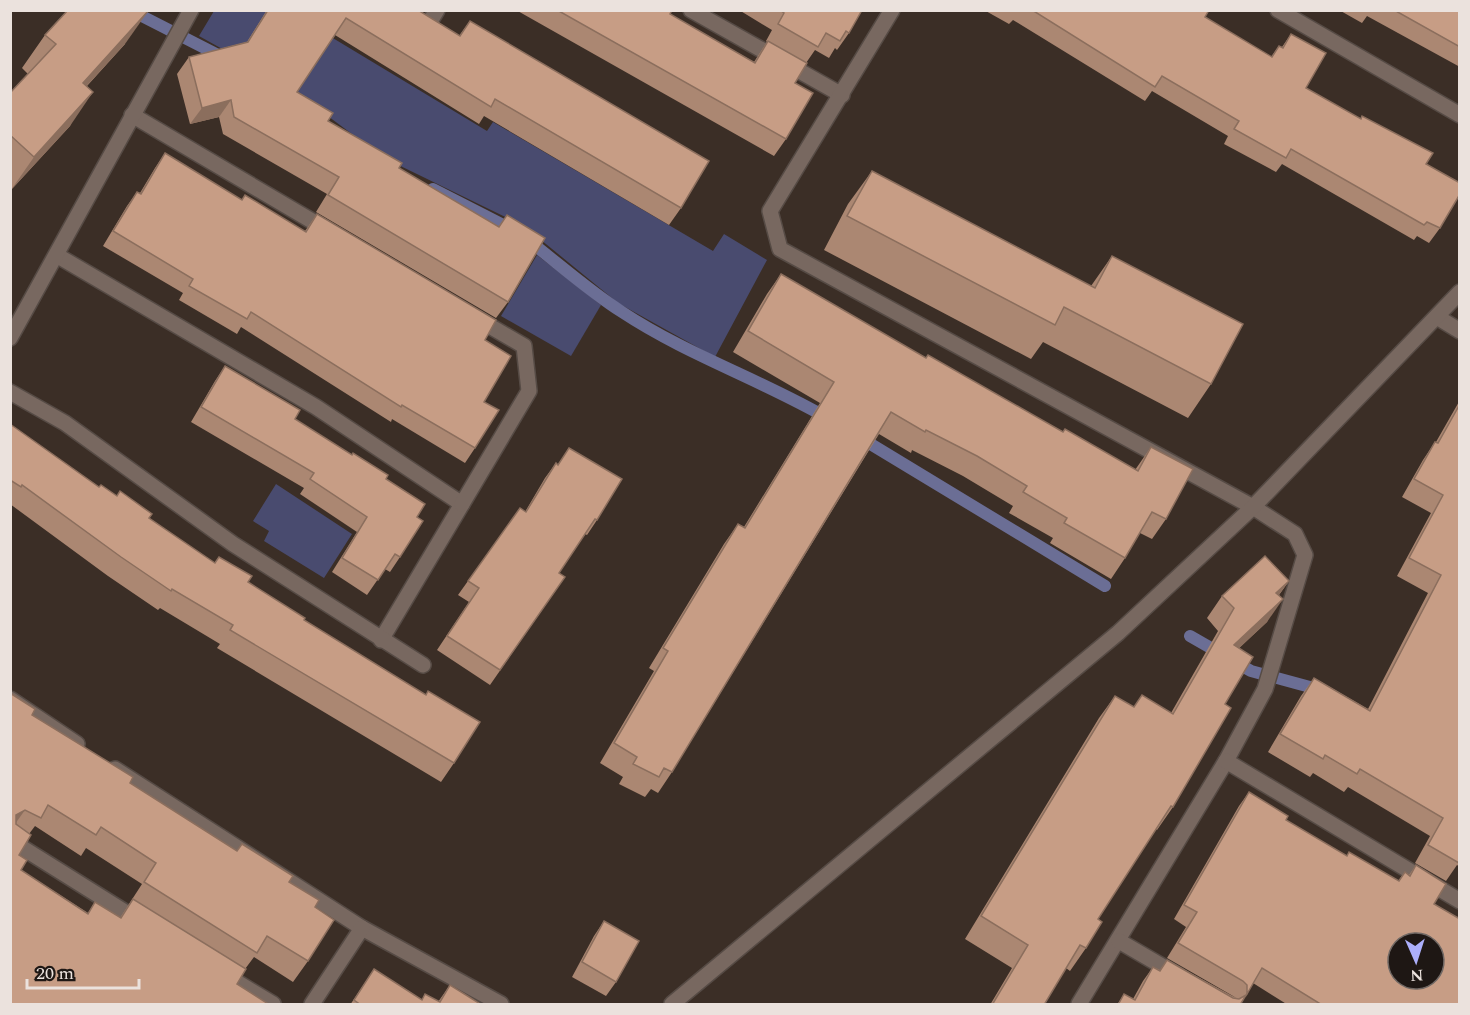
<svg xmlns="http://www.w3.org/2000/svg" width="1470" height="1015" font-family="Spectral,serif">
	<rect width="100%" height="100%" fill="#3b2e26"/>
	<g fill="#494b6f">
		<path d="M214 11H288L487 131 493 122 713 251 724 234 767 260 715 357 618 303 524 226 384 158 285 84 199 36Z"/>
		<path d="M537 255 601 305 571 356 501 316Z"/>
		<path d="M276 484 352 534 324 578 264 541 269 531 253 521Z"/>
	</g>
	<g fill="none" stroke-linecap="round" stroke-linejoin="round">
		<g stroke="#6b6e95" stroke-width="12">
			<path d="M130 10 226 59"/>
			<path d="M433 189 513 230"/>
			<path d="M528 240C559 264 589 291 622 312 687 355 762 380 829 419"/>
			<path d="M859 437 1105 586"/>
			<path d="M1190 636 1251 671 1321 690"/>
		</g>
		<g stroke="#564b45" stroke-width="18">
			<g id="minor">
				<path d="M691 10 842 95"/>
				<path d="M892 10 770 211 780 249 1253 507 1295 534 1305 555 1265 689 1226 761 1079 1004"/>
				<path d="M1278 10 1460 115"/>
				<path d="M426 28 437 10"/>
				<path d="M132 115 329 231"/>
				<path d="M58 256 316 407 462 504 381 640"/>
				<path d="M1437 317 1460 331"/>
				<path d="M10 338 191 10"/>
				<path d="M10 392 65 423 233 544 423 665"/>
				<path d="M462 504 529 391 524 346 476 318"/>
				<path d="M10 699 77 744"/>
				<path d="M1226 761 1460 901"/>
				<path d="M115 769 362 928 501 1004"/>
				<path d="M10 840 141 922"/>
				<path d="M1119 941 1179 976"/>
				<path d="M222 973 273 1004"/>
				<path d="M312 1004 362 928"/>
				<path d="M672 1004 1118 633 1253 507 1460 292"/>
			</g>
		</g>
		<use href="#minor" stroke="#786860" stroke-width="15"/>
	</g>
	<g fill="#ab8772" fill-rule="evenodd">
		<path d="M267 10H418L459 36 470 21 681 208 669 225 484 116 479 124 335 35 297 92 328 121 399 168 498 227 507 215 508 302 496 318 316 212 327 194 223 134 219 117 190 124 177 74 189 57 247 42Z"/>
		<path d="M516 10H672L670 14 754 62 767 42 766 41 772 30 739 10H862L849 33 837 50 835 48 829 58 815 50 806 63 795 83 786 139 774 156Z"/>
		<path d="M984 10H1209L1205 17 1271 57 1279 46 1282 47 1291 34 1306 88 1426 164 1440 228 1429 243 1417 236 1414 240 1282 164 1276 172 1224 144 1228 136 1152 91 1145 101 1013 20 1009 24Z"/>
		<path d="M1339 10H1460V67L1367 16 1362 23Z"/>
		<path d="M45 35 125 44 87 86 70 126 11 190 10 93 28 74 22 68Z"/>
		<path d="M165 153 242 200 305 231 317 214 485 340 484 402 475 448 465 463 392 419 391 422 241 327 237 334 179 300 183 293 103 246 127 206 137 192 140 193 155 168Z"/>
		<path d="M872 171 1091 286 1112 256 1211 384 1188 418 1043 342 1031 359 824 250 848 204Z"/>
		<path d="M781 274 926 358 1135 470 1151 447 1166 519 1152 539 1140 533 1125 558 1111 579 1050 543 1053 538 1009 513 1013 506 963 476 912 450 911 453 879 434 672 772 658 793 651 789 645 797 619 784 623 777 600 763 654 671 649 668 724 544 738 524 744 527 820 403 733 352 767 294Z"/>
		<path d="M225 366 295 419 386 479 417 517 400 557 390 572 385 569 367 595 332 572 357 532 300 494 304 488 191 422 215 381Z"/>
		<path d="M1460 400V867L1457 865 1446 881 1415 863 1430 836 1348 787 1344 792 1313 773 1310 777 1268 752 1301 696 1314 678 1368 709 1428 593 1397 576 1431 513 1402 497 1423 460 1435 442H1436Z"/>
		<path d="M10 424 99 487 149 518 214 563 219 557 248 582 304 620 454 763 441 782 217 648 220 644 160 608 158 610 108 576 10 504Z"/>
		<path d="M569 448 597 520 587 535 585 534 559 573 565 577 490 685 437 650 469 602 458 595 520 508 525 512 545 478 556 463 558 465Z"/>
		<path d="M1289 581 1279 595 1267 622 1239 648 1225 704 1173 807 1157 830 1156 829 1098 919 1086 948 1070 971 1066 968 1044 1005H990L1012 968 965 939 1099 718 1115 696 1134 707 1171 713 1218 631 1207 618 1222 596Z"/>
		<path d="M10 693 32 715 130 783 237 851 242 844 289 882 315 907 308 961 293 982 254 957 245 969 237 984 10 1005ZM35 826 81 856 86 848 142 884 120 918 95 902 88 913 21 870 19 855 29 834Z"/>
		<path d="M1249 792 1286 820 1347 856 1398 881 1405 872 1409 875 1416 865 1434 904 1460 1005H1288L1253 983 1240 1005H1117L1124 994 1133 999 1143 981 1153 967 1160 970 1167 960 1236 998 1233 996 1167 958 1186 927 1174 919 1239 806Z"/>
		<path d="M604 921 616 982 606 996 572 977 594 936Z"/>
		<path d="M374 969 421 999 438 1002 450 985 482 1005H350Z"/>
	</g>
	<g fill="#8b6e5d">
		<path d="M149 10 125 44 59 116 83 83Z"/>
		<path d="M93 92 70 126 11 190 34 157Z"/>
		<path d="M231 100 219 117 190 124 202 108Z"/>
		<path d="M1289 581 1273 603 1276 593Z"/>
		<path d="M1283 599 1267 622 1218 668 1234 645Z"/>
		<path d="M25 810 10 831 16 815Z"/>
	</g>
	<g fill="#c79d85" stroke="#8b6e5d" stroke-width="1.5" fill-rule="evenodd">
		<path d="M68 10H149L83 83 93 92 34 157 10 135V93L56 44 45 35Z"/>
		<path d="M268 10H418L460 36 470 21 709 161 681 208 495 99 491 107 346 18 297 92 333 113 328 121 402 163 399 168 499 227 507 215 545 238 508 302 328 195 339 177 234 117 231 100 202 108 189 57 248 42Z"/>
		<path d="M557 10H672L670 14 755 63 768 41 807 63 795 83 813 93 786 139Z"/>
		<path d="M780 10H862L849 33 846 31 840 41 826 33 818 47 778 24 784 13Z"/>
		<path d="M1032 10H1209L1205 17 1272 57 1279 46 1283 48 1291 34 1326 53 1306 88 1361 119 1362 116 1433 153 1426 164 1460 183V194L1440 228 1427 222 1424 225 1291 149 1286 158 1234 129 1239 121 1162 76 1155 87Z"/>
		<path d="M1394 10H1460V47Z"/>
		<path d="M165 153 242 200 245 195 306 232 317 214 496 320 485 340 511 356 484 402 499 410 475 448 402 405 401 407 251 312 247 319 189 286 193 279 113 231 137 192 141 194Z"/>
		<path d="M872 171 1095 288 1112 256 1243 324 1211 384 1064 307 1055 325 847 216Z"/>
		<path d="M781 274 926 358 928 355 1063 432 1065 429 1138 471 1151 447 1193 469 1166 519 1152 512 1125 558 1064 523 1067 518 1023 492 1027 486 977 456 926 430 925 432 891 412 672 772 664 768 659 777 633 764 637 757 614 743 668 651 663 648 738 524 745 528 834 382 748 331Z"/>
		<path d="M225 366 300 410 295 419 352 455 353 453 388 475 386 479 425 504 417 517 423 521 400 557 395 554 378 580 342 558 367 517 310 479 314 473 201 407Z"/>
		<path d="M1460 404V862L1459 863 1428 845 1443 818 1360 769 1357 774 1325 755 1323 759 1280 734 1314 678 1370 711 1441 575 1409 558 1443 495 1414 479 1435 442 1438 443Z"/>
		<path d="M10 424 99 487 101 485 117 496 120 491 152 514 149 518 215 563 219 557 252 576 248 582 305 618 304 620 426 695 428 691 480 722 454 763 230 630 233 625 172 589 171 591 121 557 22 485 21 487 10 480Z"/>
		<path d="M569 448 622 479 597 520 595 519 559 573 565 577 500 670 447 636 479 588 468 581 520 508 526 512 556 463 558 465Z"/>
		<path d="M1265 556 1289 581 1276 593 1283 599 1234 645 1253 657 1225 704 1231 708 1173 807 1171 806 1098 919 1102 922 1086 948 1080 945 1044 1005H992L1028 945 981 916 1115 696 1134 707 1142 695 1173 714 1234 608 1222 596Z"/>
		<path d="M10 693 35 709 32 715 133 777 130 783 237 851 242 844 293 876 289 882 319 900 315 907 334 920 308 961 267 936 257 953 144 882 156 863 101 827 96 835 48 805 41 818 25 810 16 815V824L31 835 19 855 27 860 21 870 88 914 95 902 121 918 133 899 246 969 237 984 270 1005H10Z"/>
		<path d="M1249 792 1288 816 1286 820 1347 856 1349 852 1399 881 1405 872 1410 876 1416 865 1446 884 1434 904 1460 919V1005H1322L1262 968 1247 994V985L1243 981 1178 943 1197 912 1184 905ZM1398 943H1434V979H1398Z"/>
		<path d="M604 921 639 941 616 982 582 962Z"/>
		<path d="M1167 960 1233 998 1239 999 1246 995 1240 1005H1118L1124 994 1135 1000 1153 967 1160 971Z"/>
		<path d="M374 969 422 1000 425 994 440 1002 450 985 482 1005H361L354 1000Z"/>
	</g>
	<rect width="1470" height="1015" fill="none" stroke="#ebe2dd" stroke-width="24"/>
	<g transform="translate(1416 961) rotate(177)"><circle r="28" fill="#1e1714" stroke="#706864" stroke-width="1.5"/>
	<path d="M0-4.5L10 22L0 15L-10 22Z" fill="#acaffb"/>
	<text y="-9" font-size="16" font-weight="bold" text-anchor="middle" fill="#ebe2dd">N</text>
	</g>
	<path d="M27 979v9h112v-9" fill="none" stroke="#ebe2dd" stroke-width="3"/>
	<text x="36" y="979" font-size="18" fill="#ebe2dd" stroke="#1e1714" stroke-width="4.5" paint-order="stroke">20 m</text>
</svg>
